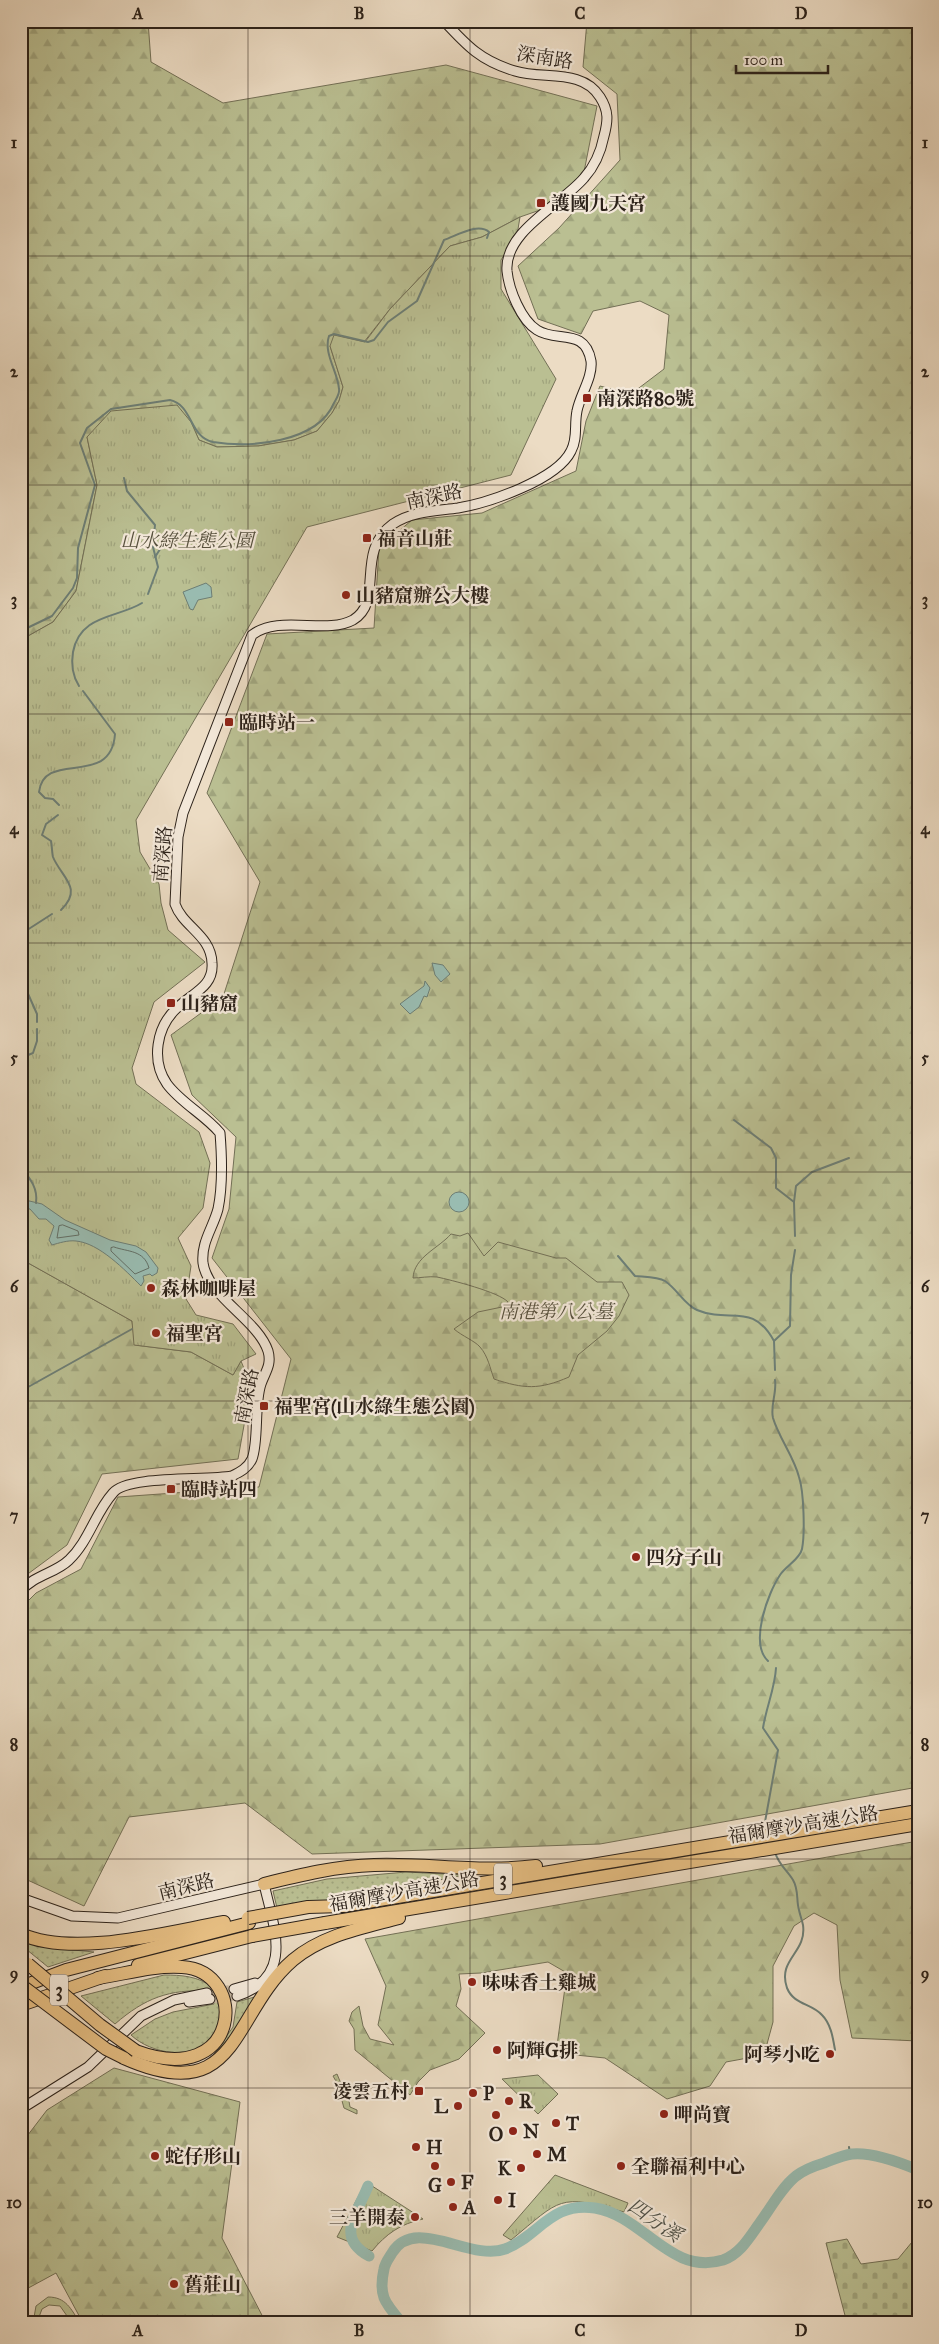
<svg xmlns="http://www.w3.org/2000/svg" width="939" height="2344" font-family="'IM FELL Great Primer','Noto Serif TC',serif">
	<defs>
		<pattern id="grass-dots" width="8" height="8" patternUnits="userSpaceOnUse" patternTransform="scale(1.25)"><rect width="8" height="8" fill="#babf92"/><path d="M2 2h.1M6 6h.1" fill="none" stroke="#a0a47d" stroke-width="1.8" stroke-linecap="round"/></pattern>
		<pattern id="forest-firs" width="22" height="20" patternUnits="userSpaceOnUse" patternTransform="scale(1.25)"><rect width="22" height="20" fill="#babf92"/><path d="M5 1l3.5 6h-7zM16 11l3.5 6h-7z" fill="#a0a47d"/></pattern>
		<pattern id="cemetery-stones" width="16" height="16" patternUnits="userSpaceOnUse" patternTransform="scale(1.25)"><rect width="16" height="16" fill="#babf92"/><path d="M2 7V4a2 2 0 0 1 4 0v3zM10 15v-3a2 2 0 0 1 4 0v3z" fill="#a0a47d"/></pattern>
		<pattern id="park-tufts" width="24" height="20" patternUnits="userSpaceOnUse" patternTransform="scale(1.25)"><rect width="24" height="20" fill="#babf92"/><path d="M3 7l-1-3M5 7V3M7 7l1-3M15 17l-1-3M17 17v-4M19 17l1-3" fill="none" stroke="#a0a47d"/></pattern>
	</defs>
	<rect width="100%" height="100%" fill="#ecdcc4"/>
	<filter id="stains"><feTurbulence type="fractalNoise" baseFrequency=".004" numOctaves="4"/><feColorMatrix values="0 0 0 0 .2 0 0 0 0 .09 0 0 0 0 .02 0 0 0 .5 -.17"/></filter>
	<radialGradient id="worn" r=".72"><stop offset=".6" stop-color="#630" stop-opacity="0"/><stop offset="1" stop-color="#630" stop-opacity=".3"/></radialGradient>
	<g fill="url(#grass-dots)" stroke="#737056">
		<path d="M406 1872 464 1875 380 1892 277 1908 273 1891 327 1879Z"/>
		<path d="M21 1940 63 1949 94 1952 48 1967 21 1945Z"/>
		<path d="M164 1975C181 1975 198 1976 212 1987L222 2015C219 2021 217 2031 213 2036 194 2062 151 2054 131 2035L155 2019 173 2012 214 2004 209 1991C169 1989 145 1998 115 2024L81 1996Z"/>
		<path d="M258 1996 239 2029 212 2057 233 2027 237 2002Z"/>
	</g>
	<g fill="url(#forest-firs)" stroke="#737056">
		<path d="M21 21H148L151 62 223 103 446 65 597 106 583 177 543 209 520 217 482 237 450 246 390 309 364 342 330 346 343 387 339 401 332 413 317 431 294 440 258 446 217 447 199 440 191 422 87 437 97 485 76 591 53 622 21 640Z"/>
		<path d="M587 21H918V1787L600 1844 312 1854 245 1803 129 1817 84 1906 21 1877V1608L36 1593 81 1569 118 1497 259 1487 291 1359 212 1258 229 1209 236 1137 192 1095 171 1035 223 997 260 882 207 793 267 634 374 628 379 548 412 520 482 513 576 471 586 421 600 386 631 394 664 369 669 315 640 301 593 311 581 334 538 319 518 266 559 228 620 160 617 94 583 67Z"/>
		<path d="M21 1259 132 1321 135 1345 191 1352 233 1375 241 1361 251 1386 238 1459 102 1474 67 1545 21 1579Z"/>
		<path d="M918 1841V2041L852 2038 840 1980 837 1925 814 1913 794 1926 773 1966V2022L764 2055 726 2062 710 2086 667 2099 605 2058 556 2053 567 1973 548 1962 481 1973 459 1974 461 1989 456 2006 485 2033 459 2059 430 2070 418 2082 410 2095 355 2050 354 2029 349 2021 352 2012 359 2006 363 2026 370 2039 394 2045 378 2025 386 1986 365 1939Z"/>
		<path d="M114 2068 240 2102 222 2238 266 2323H83L56 2273 21 2292V2144L47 2110Z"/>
	</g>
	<g fill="url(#cemetery-stones)" stroke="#737056">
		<path d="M468 1233 484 1256 498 1242 556 1258H566L597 1282H622L629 1295 619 1316 607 1331 578 1355 569 1377C539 1390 524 1389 494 1379 490 1368 488 1356 480 1347 475 1341 462 1336 454 1329L478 1312 502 1307 508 1302C499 1292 451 1280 437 1277 429 1276 420 1278 413 1278 414 1257 439 1248 451 1234L460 1236Z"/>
		<path d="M914 2207H918V2323H847L826 2243 847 2239 861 2264 898 2259 917 2236Z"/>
	</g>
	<g fill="url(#park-tufts)" stroke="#737056">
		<path d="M520 217 517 235 501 260V289L556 379 511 475 307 527 136 820 140 852 159 884 161 903 168 930 205 962 154 1002 132 1068 136 1084 199 1132 210 1163 203 1208 178 1238 191 1266 186 1299 196 1315 233 1324 256 1354 241 1361 233 1375 191 1352 134 1345 132 1321 21 1259V640L53 622 76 591 97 485 87 437 111 411 177 405 191 422 199 440 217 447 258 446 294 440 317 431 332 413 339 401 343 387 330 346 334 335 365 342 390 309 450 246 482 237Z"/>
		<path d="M337 2074 342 2086 346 2084 350 2107 357 2110V2114L344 2108 337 2083 333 2076Z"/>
		<path d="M538 2075 558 2094 538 2114 502 2079Z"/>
		<path d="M555 2175 628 2203 624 2212C558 2193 561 2199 511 2240L503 2235Z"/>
		<path d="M366 2182 423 2219C400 2224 386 2234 372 2251L337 2237Z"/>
	</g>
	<path fill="#babf92" stroke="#737056" d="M48 2297C66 2297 71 2309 80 2323H72L60 2306 49 2305 42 2309 39 2317 40 2323H33L36 2306Z"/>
	<g fill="#99bcb1" stroke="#6d7e75">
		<path d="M206 583 211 587 212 597 198 600 193 610 190 609 183 592Z"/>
		<path d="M432 963 443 965 450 974 441 982 435 975Z"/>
		<path d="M425 981 430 988 427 997 424 996 419 1007 410 1014 400 1004 424 986Z"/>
		<circle cx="459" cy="1202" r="10"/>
		<path d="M21 1199 42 1204 65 1220 110 1240 136 1246 146 1252 158 1268 157 1273 152 1276 150 1274 143 1276 144 1281 141 1286C125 1270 99 1243 76 1241 68 1240 59 1243 52 1245L49 1240 54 1226 46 1219H39L30 1209 21 1208Z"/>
	</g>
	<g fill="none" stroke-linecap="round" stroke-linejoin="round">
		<g stroke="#626f66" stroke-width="1">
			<path d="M63 1225 78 1231 79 1235 57 1238 59 1226Z"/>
			<path d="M114 1247C128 1252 144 1250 149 1268L135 1274 111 1251V1248Z"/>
		</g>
		<g stroke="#6d7e75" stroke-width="2">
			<path d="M124 478 127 491 155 525 153 547 158 567 148 594"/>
			<path d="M155 557 166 540 175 539 179 534C188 540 197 541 207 535"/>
			<path d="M21 631 52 616 73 588 77 578 78 548 95 485 80 443 87 428 111 409 170 400C193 405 189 437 213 442 250 448 317 443 334 403 336 399 340 394 339 389 338 372 323 353 329 336L334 334 368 342 374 340 388 322 417 301 444 240C456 236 478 222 489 232L487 238"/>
			<path d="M79 686C72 675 71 664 73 652 80 614 118 618 142 603"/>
			<path d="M59 805 53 799 45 798 39 792C44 749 111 789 115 734L83 691"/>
			<path d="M58 815 46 824 42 835 51 841C52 846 52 853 53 857 61 877 84 888 61 910"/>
			<path d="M21 937 24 932 52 914"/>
			<path d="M21 978 37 1014V1022"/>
			<path d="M21 1058 33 1053 37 1041V1029"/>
			<path d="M734 1120 771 1148 776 1158V1188L794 1202 795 1236"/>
			<path d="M21 1168C31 1179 38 1189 36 1203"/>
			<path d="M794 1202 796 1186 812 1172 849 1158"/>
			<path d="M618 1256 635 1276C644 1277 658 1277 665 1281 677 1289 685 1305 697 1310 730 1324 752 1301 774 1341"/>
			<path d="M775 1370 774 1341 790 1326 791 1275 795 1250"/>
			<path d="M21 1391 132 1329"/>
			<path d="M768 1661C749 1643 768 1593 780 1575 786 1566 800 1559 802 1549 805 1534 804 1492 799 1477 794 1457 779 1438 773 1418 770 1407 777 1392 775 1380"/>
			<path d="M768 1830 765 1822 778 1750 763 1728C766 1708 775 1688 776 1668"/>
			<path d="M775 1852C778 1864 787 1870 793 1880 799 1890 796 1900 799 1910 800 1915 802 1920 803 1925 807 1953 777 1959 787 1988 794 2005 811 2003 822 2015 831 2024 833 2038 835 2050"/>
			<path d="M849 2147 850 2154"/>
		</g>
		<g stroke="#99bcb1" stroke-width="11">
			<path d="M368 2186C357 2214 335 2237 369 2256"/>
			<path d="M402 2323C385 2303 378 2296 384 2269 385 2263 389 2258 392 2253 415 2215 470 2262 505 2249 538 2237 551 2201 595 2208 644 2216 670 2276 723 2260 740 2254 749 2238 759 2224 771 2208 781 2188 796 2176 804 2170 814 2166 824 2163 832 2160 843 2155 852 2154 873 2152 899 2162 918 2170"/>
		</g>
		<g stroke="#c6b7a2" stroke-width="9" stroke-dasharray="9 4.5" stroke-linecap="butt">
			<path d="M207 1993 234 1989"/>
			<path d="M210 1999 237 1996"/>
		</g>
		<g stroke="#2c221a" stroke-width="11">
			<g id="secondary">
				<path d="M21 1591C34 1575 56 1573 69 1560 89 1541 95 1513 113 1493 127 1475 207 1481 232 1476 240 1472 248 1468 252 1459 259 1441 254 1404 261 1384 265 1372 272 1365 268 1351 258 1320 208 1297 203 1263 201 1242 213 1228 218 1209 223 1185 222 1158 220 1133 205 1115 181 1103 167 1084 151 1061 156 1027 177 1008 192 993 214 987 212 963 211 935 183 927 175 904L178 837 183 813 252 635C279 614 326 635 353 620 385 601 354 552 393 524 412 511 436 511 458 508 488 503 557 480 571 451 578 438 574 425 577 411 580 395 593 377 591 361 585 327 557 343 537 330 521 320 509 290 507 271 504 231 561 205 584 178 594 167 601 151 604 136 608 121 609 111 600 97 582 68 543 80 515 71 481 61 467 46 444 21"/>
				<path d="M21 1898 72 1916 118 1918 264 1884C274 1928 295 1977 237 1996"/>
				<path d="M234 1989 255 1983"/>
				<path d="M189 2002 210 1999"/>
				<path d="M21 2109 88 2067 141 2016 174 2000 207 1993"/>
			</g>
		</g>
		<g stroke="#2c221a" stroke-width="14">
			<g id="highway">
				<path d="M264 1884C300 1875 337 1866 374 1865 428 1863 481 1873 536 1866"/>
				<path d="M343 1906 918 1811"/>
				<path d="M325 1923 918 1824"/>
				<path d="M21 1934C74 1958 167 1932 224 1922"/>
				<path d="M138 1965 252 1936"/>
				<path d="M98 1978C125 1974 154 1965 182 1967 250 1971 241 2090 136 2051"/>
				<path d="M21 1987 66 1970 249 1923"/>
				<path d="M21 2005 105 1976"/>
				<path d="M124 2058C240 2110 230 2014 293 1960 323 1935 362 1928 399 1918"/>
			</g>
		</g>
		<use href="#secondary" stroke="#f3e8d9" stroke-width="9"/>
		<use href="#highway" stroke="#e6be82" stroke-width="12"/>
		<g stroke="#2c221a" stroke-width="14" stroke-linecap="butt">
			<g id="highway-bridge">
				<path d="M248 1918 308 1907 343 1906"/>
				<path d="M252 1936 325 1923"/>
				<path d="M28 1964 100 2025 136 2051"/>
				<path d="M21 1985 106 2049 124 2058"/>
			</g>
		</g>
		<use href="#highway-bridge" stroke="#e6be82" stroke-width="12"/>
	</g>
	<path fill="none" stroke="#2c221a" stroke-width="1" stroke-opacity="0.55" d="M248 21V2323M470 21V2323M691 21V2323M21 256H918M21 485H918M21 714H918M21 943H918M21 1172H918M21 1401H918M21 1630H918M21 1859H918M21 2088H918"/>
	<g fill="#8f2418" stroke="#f3e8d9" stroke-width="2">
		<rect x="536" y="198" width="10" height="10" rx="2.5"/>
		<rect x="582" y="393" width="10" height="10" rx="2.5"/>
		<rect x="362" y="533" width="10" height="10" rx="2.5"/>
		<circle cx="346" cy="595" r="5"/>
		<rect x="224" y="717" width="10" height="10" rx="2.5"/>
		<rect x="166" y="998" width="10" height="10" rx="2.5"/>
		<circle cx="151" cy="1288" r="5"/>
		<circle cx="156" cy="1333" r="5"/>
		<rect x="259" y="1401" width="10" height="10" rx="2.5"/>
		<rect x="166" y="1484" width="10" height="10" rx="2.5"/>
		<circle cx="636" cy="1557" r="5"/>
		<circle cx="472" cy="1982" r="5"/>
		<circle cx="497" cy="2050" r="5"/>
		<circle cx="830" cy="2054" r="5"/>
		<rect x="414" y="2086" width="10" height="10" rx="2.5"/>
		<circle cx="473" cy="2093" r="5"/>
		<circle cx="509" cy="2101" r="5"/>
		<circle cx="458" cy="2106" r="5"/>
		<circle cx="664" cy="2114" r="5"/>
		<circle cx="496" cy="2115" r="5"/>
		<circle cx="556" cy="2123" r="5"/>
		<circle cx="513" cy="2131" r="5"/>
		<circle cx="416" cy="2147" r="5"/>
		<circle cx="537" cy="2154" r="5"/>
		<circle cx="155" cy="2156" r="5"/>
		<circle cx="435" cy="2166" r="5"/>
		<circle cx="621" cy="2166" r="5"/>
		<circle cx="521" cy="2168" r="5"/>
		<circle cx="451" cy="2182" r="5"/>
		<circle cx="498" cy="2200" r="5"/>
		<circle cx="453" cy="2207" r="5"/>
		<circle cx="415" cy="2217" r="5"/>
		<circle cx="174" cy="2284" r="5"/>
	</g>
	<g text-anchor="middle" stroke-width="4.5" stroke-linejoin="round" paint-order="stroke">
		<g fill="#f3e8d9" stroke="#685d53" stroke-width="1">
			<rect x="494" y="1863.5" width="18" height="31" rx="4"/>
			<rect x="50" y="1974.5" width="18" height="31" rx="4"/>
		</g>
		<g font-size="18" font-weight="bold" fill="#2c221a">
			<text x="503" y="1885">3</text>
			<text x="59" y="1996">3</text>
		</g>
		<g font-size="19" fill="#2c221a" stroke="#f3e8d9">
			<text transform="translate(545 57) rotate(9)" y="7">深南路</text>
			<text transform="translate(434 496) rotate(-12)" y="7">南深路</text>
			<text transform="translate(162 854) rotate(-85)" y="7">南深路</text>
			<text transform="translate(246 1396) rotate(-79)" y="7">南深路</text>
			<text transform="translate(803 1824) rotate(-9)" y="7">福爾摩沙高速公路</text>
			<text transform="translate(186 1886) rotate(-14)" y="7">南深路</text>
			<text transform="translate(404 1891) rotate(-10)" y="7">福爾摩沙高速公路</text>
		</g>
		<g font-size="19" font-weight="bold" fill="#2c221a" stroke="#f3e8d9" text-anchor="start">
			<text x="551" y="210">護國九天宮</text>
			<text x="597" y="405">南深路80號</text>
			<text x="377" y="545">福音山莊</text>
			<text x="356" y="602">山豬窟辦公大樓</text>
			<text x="239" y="729">臨時站一</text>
			<text x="181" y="1010">山豬窟</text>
			<text x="161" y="1295">森林咖啡屋</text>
			<text x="166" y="1340">福聖宮</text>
			<text x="274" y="1413">福聖宮(山水綠生態公園)</text>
			<text x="181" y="1496">臨時站四</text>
			<text x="646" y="1564">四分子山</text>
			<text x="482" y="1989">味味香土雞城</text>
			<text x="507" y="2057">阿輝G排</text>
			<text x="820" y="2061" text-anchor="end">阿琴小吃</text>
			<text x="409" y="2098" text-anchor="end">凌雲五村</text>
			<text x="483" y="2100">P</text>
			<text x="519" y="2108">R</text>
			<text x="448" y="2113" text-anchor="end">L</text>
			<text x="674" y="2121">呷尚寶</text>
			<text x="566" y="2130">T</text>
			<text x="523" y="2138">N</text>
			<text x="496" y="2141" text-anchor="middle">O</text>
			<text x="426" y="2154">H</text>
			<text x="547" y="2161">M</text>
			<text x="165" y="2163">蛇仔形山</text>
			<text x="631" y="2173">全聯福利中心</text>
			<text x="511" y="2175" text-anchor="end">K</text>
			<text x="461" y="2189">F</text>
			<text x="435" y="2192" text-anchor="middle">G</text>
			<text x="508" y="2207">I</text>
			<text x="463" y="2214">A</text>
			<text x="405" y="2224" text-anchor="end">三羊開泰</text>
			<text x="184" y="2291">舊莊山</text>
		</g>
		<g font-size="19" font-style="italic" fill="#57513e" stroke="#f3e8d9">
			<text x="187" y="547">山水綠生態公園</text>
			<text x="556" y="1318">南港第八公墓</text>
		</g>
		<g font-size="20" font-style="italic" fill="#4d5047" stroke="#f3e8d9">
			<text transform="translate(655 2220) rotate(34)" y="7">四分溪</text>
		</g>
	</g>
	<rect width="939" height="2344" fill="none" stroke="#ecdcc4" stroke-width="55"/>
	<path d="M736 65v8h92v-8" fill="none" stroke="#2c221a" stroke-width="2.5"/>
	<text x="744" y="65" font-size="15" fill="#2c221a" stroke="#f3e8d9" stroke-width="4" paint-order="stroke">100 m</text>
	<rect x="28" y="28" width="884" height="2288" fill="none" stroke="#2c221a" stroke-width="2"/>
	<g font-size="16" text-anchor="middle" font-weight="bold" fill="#2c221a">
		<text x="138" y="19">A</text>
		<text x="359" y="19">B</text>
		<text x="580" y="19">C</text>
		<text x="801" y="19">D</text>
		<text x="14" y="148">1</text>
		<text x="925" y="148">1</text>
		<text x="14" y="377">2</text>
		<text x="925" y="377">2</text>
		<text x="14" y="605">3</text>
		<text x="925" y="605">3</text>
		<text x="14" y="834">4</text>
		<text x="925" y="834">4</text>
		<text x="14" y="1063">5</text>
		<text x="925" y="1063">5</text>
		<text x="14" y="1292">6</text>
		<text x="925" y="1292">6</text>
		<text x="14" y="1521">7</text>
		<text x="925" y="1521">7</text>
		<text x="14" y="1750">8</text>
		<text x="925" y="1750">8</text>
		<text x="14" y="1979">9</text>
		<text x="925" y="1979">9</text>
		<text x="14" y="2208">10</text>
		<text x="925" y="2208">10</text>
		<text x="138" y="2336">A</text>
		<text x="359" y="2336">B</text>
		<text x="580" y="2336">C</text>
		<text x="801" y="2336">D</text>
	</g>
	<rect width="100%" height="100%" filter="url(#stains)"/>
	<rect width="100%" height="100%" fill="url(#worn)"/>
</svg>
